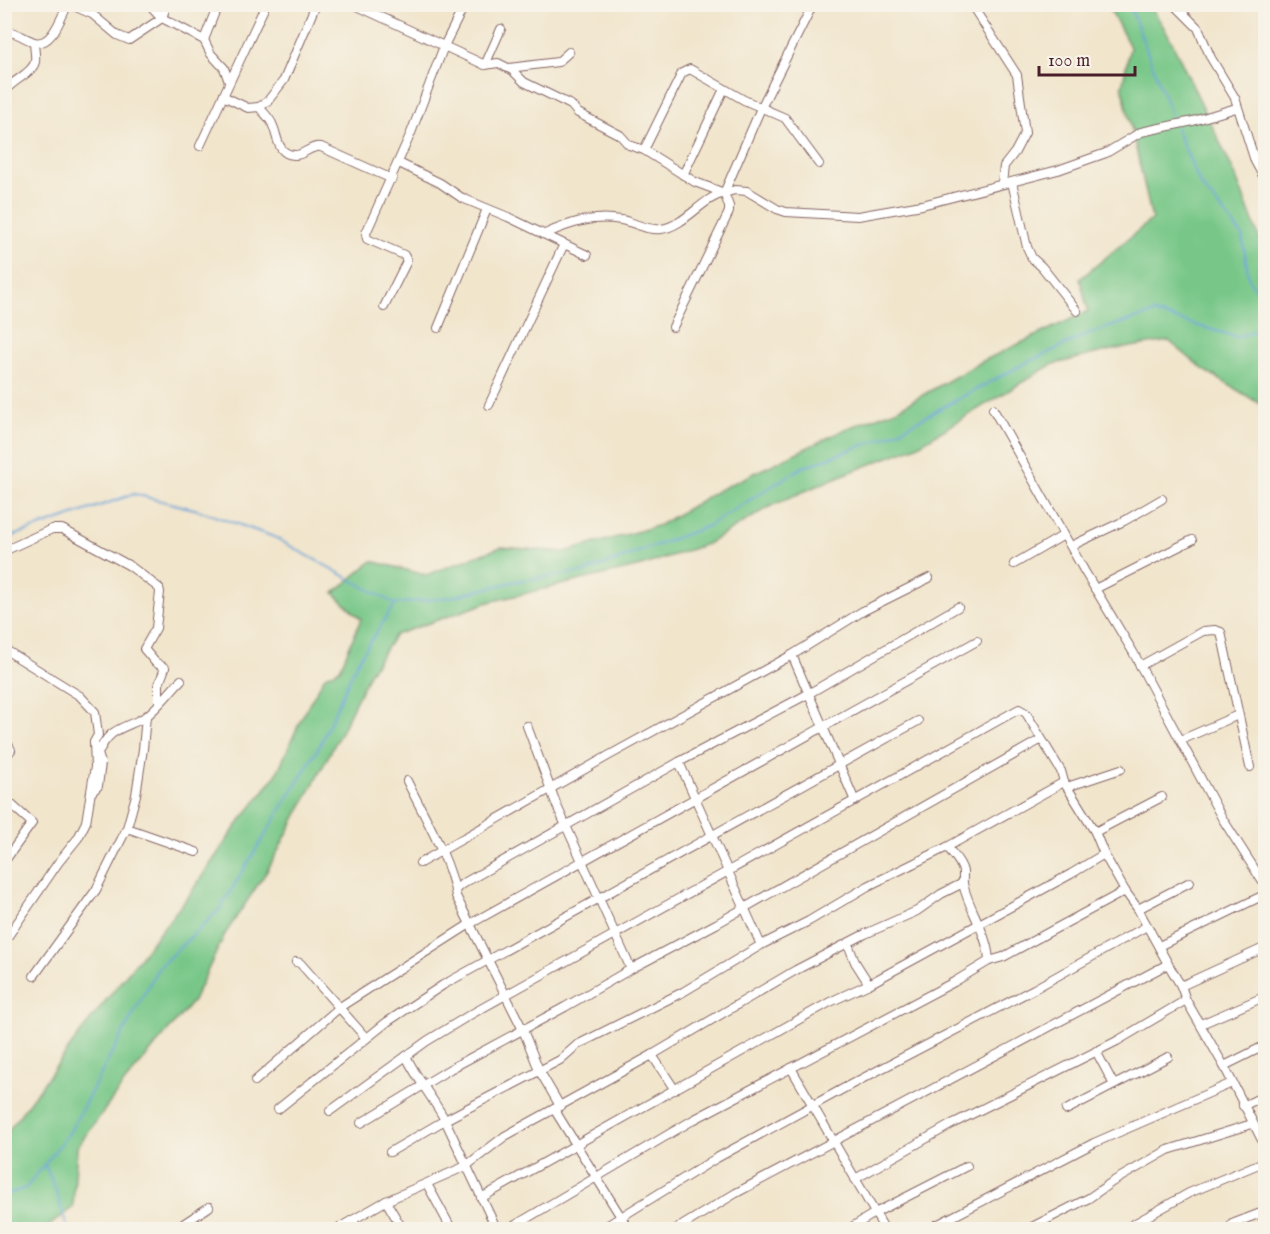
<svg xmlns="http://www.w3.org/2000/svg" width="1270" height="1234" font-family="'IM FELL English',serif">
	<rect width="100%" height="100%" fill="#f7f3e8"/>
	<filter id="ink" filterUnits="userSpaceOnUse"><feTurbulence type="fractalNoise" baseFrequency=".0167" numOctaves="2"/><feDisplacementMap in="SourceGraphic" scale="12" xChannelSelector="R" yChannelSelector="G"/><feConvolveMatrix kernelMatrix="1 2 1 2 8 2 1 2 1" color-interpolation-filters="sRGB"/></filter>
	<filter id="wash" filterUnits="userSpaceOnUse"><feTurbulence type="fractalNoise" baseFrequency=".008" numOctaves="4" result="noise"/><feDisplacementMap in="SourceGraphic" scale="24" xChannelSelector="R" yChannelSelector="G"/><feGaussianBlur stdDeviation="1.35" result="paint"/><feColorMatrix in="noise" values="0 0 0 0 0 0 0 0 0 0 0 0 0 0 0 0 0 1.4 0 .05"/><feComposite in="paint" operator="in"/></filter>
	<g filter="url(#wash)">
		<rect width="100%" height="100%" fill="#f1e5cc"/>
		<path fill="#78c788" stroke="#61735a" stroke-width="1.5" d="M1108 5H1150L1168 34 1234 172 1265 253V407L1204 370 1169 341 1111 350 1051 365 917 446 835 478 773 505 707 544 641 566 489 602 395 635 370 672 338 738 267 871 225 934 193 1001 125 1082 77 1147 73 1207 45 1229 5 1230V1135L88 1023 190 894 235 828 276 775 302 717 325 676 340 669 361 619 334 593 372 561 426 575 501 547 565 552 660 525 717 491 848 428 898 409 983 361 1088 311 1080 279 1152 219 1122 87 1130 47Z"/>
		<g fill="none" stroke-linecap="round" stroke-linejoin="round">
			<g stroke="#66a2d7" stroke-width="2">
				<path d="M1129 4 1174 122"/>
				<path d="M1176 128 1200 184 1242 235 1249 280 1258 292 1265 326"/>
				<path d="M4 539 134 494 198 510 274 537 395 604"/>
				<path d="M45 1165 57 1194 68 1230"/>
				<path d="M4 1195 26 1188 69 1133 158 968 219 910 319 747 357 662 395 604 452 597 516 581 584 572 708 526 801 468 891 435 1020 366 1090 333 1154 313 1237 337 1265 327"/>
			</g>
		</g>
	</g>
	<g filter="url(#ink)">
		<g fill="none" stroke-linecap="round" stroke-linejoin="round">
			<g stroke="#846463" stroke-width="10">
				<g id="minor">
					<path d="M69 4 92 14 117 35 129 40 162 18 167 4"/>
					<path d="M149 4 162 18 204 40 211 54 224 68 229 82"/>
					<path d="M353 4 485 65 498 63 512 70 524 82 571 105 578 113 620 135 629 145 644 150 695 182 724 193 735 190 747 191 777 209 786 212 858 216 922 205 1058 170 1106 153 1141 132 1193 121 1236 108"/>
					<path d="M971 4 1017 75 1025 133 1015 152 1004 166 1002 184"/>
					<path d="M1174 4 1198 28 1211 58 1235 98 1255 161 1266 181"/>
					<path d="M4 34 11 32C19 34 26 39 34 42 52 47 61 17 68 4"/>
					<path d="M204 40 218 4"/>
					<path d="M485 65 501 29"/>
					<path d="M509 68 558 62 569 52"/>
					<path d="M4 92C12 80 32 74 35 62 36 56 34 48 34 42"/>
					<path d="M223 96 248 108 259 107 267 102 284 80 316 4"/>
					<path d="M259 107C264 113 271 119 273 126 278 137 277 154 294 155 304 156 310 145 321 147L392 179"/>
					<path d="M200 146 266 4"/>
					<path d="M644 150 682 73 690 69 744 100 785 118 819 164"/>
					<path d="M399 163 440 183 462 198 508 217 587 255"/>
					<path d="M683 175 724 89"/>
					<path d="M1012 182 1027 247 1032 258 1042 267 1077 311"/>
					<path d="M545 234C570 223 592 215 621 220 634 222 647 231 661 229 685 226 702 198 724 193"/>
					<path d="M384 307 407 261 404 255 367 239 366 233 411 133 444 46 465 4"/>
					<path d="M673 327 729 212V206L724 193 761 108 813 4"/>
					<path d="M438 328 487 209"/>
					<path d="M489 405 564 244"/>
					<path d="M993 409 1085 572 1133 652 1222 818 1266 887"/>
					<path d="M1071 546 1124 521 1162 499"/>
					<path d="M4 551 52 529H62L130 566 159 588 160 592 156 628 144 649 155 662 165 668 159 684V703"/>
					<path d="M1014 564 1064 535"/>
					<path d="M1095 589 1192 540"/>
					<path d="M4 649 80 696 95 712 98 735 94 742 95 767 86 822 78 838 58 863 4 942"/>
					<path d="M792 655 855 801"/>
					<path d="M1140 666 1203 631 1215 630 1221 632 1250 767"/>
					<path d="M527 726 557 806 631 969"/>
					<path d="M4 737 11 750 4 759"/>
					<path d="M1181 740 1238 715"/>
					<path d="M679 762 761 945"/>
					<path d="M407 781C423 814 451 861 456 896L523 1030 539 1070 560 1106"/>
					<path d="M1067 787 1121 769"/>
					<path d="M92 792 98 786 101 763 98 754C109 727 124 729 145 717 157 709 171 690 181 680"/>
					<path d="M4 798 32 823 4 862"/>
					<path d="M127 828 196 852"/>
					<path d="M1095 832 1162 797"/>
					<path d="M947 847C952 853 958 859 961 866 965 872 962 878 963 884 969 910 988 934 989 961"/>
					<path d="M420 863 608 756 792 655 863 611 929 578"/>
					<path d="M456 889 462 884 679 762 808 694 958 607"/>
					<path d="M1138 909 1190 882"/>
					<path d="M848 944 855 962 869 984"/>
					<path d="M1159 946 1266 894"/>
					<path d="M296 962 300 963 366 1038"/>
					<path d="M34 976 96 890 127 828 136 795 143 749 146 716"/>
					<path d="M1181 986 1266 947"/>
					<path d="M1201 1024 1266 996"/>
					<path d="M1096 1051 1114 1085"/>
					<path d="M652 1055 675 1090"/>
					<path d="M406 1056C417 1079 433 1098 445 1120L497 1230"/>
					<path d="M1224 1066 1266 1045"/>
					<path d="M791 1068 885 1230"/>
					<path d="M255 1081 340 1007 470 924 977 641"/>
					<path d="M1243 1106 1266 1095"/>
					<path d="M278 1109 387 1022 443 985 918 721"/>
					<path d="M554 1109 629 1230"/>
					<path d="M1066 1110 1168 1057"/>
					<path d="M330 1111 427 1041 468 1016 1019 709 1026 713 1061 771 1064 782 1095 832 1104 854 1125 891 1138 909 1168 964 1181 986 1186 1000 1224 1066 1266 1148"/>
					<path d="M361 1123 450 1069 565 1007 631 969 716 924 1040 740"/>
					<path d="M390 1152 445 1120 560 1060 577 1045 683 992 761 945 809 921 868 886 947 847 1064 782"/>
					<path d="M1263 1161 1266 1174"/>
					<path d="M855 1179 952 1124 1117 1041 1186 1000"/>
					<path d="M427 1184 452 1230"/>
					<path d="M481 1198 830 1002 869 984 1071 874 1104 854"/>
					<path d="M386 1201 403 1230"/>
					<path d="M352 1220 359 1230"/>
					<path d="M174 1230 209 1207"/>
					<path d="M335 1230 386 1201 466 1166 505 1136 652 1055 796 970 865 934 917 911 941 894 963 883"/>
					<path d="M507 1230 693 1120 954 982 989 961 1003 957 1125 891"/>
					<path d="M600 1230 715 1159 850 1085 1034 989 1147 926"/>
					<path d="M675 1230 736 1193 1168 964"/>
					<path d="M847 1230 875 1213 967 1166"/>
					<path d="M927 1230 1094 1143 1232 1083"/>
					<path d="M1026 1230 1089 1198 1112 1182 1168 1150 1252 1124"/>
					<path d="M1123 1230 1189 1193 1266 1161"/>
					<path d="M1230 1230 1232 1224 1266 1211"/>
				</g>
			</g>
			<use href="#minor" stroke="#fff" stroke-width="8"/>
		</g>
	</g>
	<rect width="1270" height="1234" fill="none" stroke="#f7f3e8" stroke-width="24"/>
	<path d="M1039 66v9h96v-9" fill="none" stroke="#4a1f2b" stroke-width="3"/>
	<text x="1048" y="66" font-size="18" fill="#4a1f2b" stroke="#f7f3e8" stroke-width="4.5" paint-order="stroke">100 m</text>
</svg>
